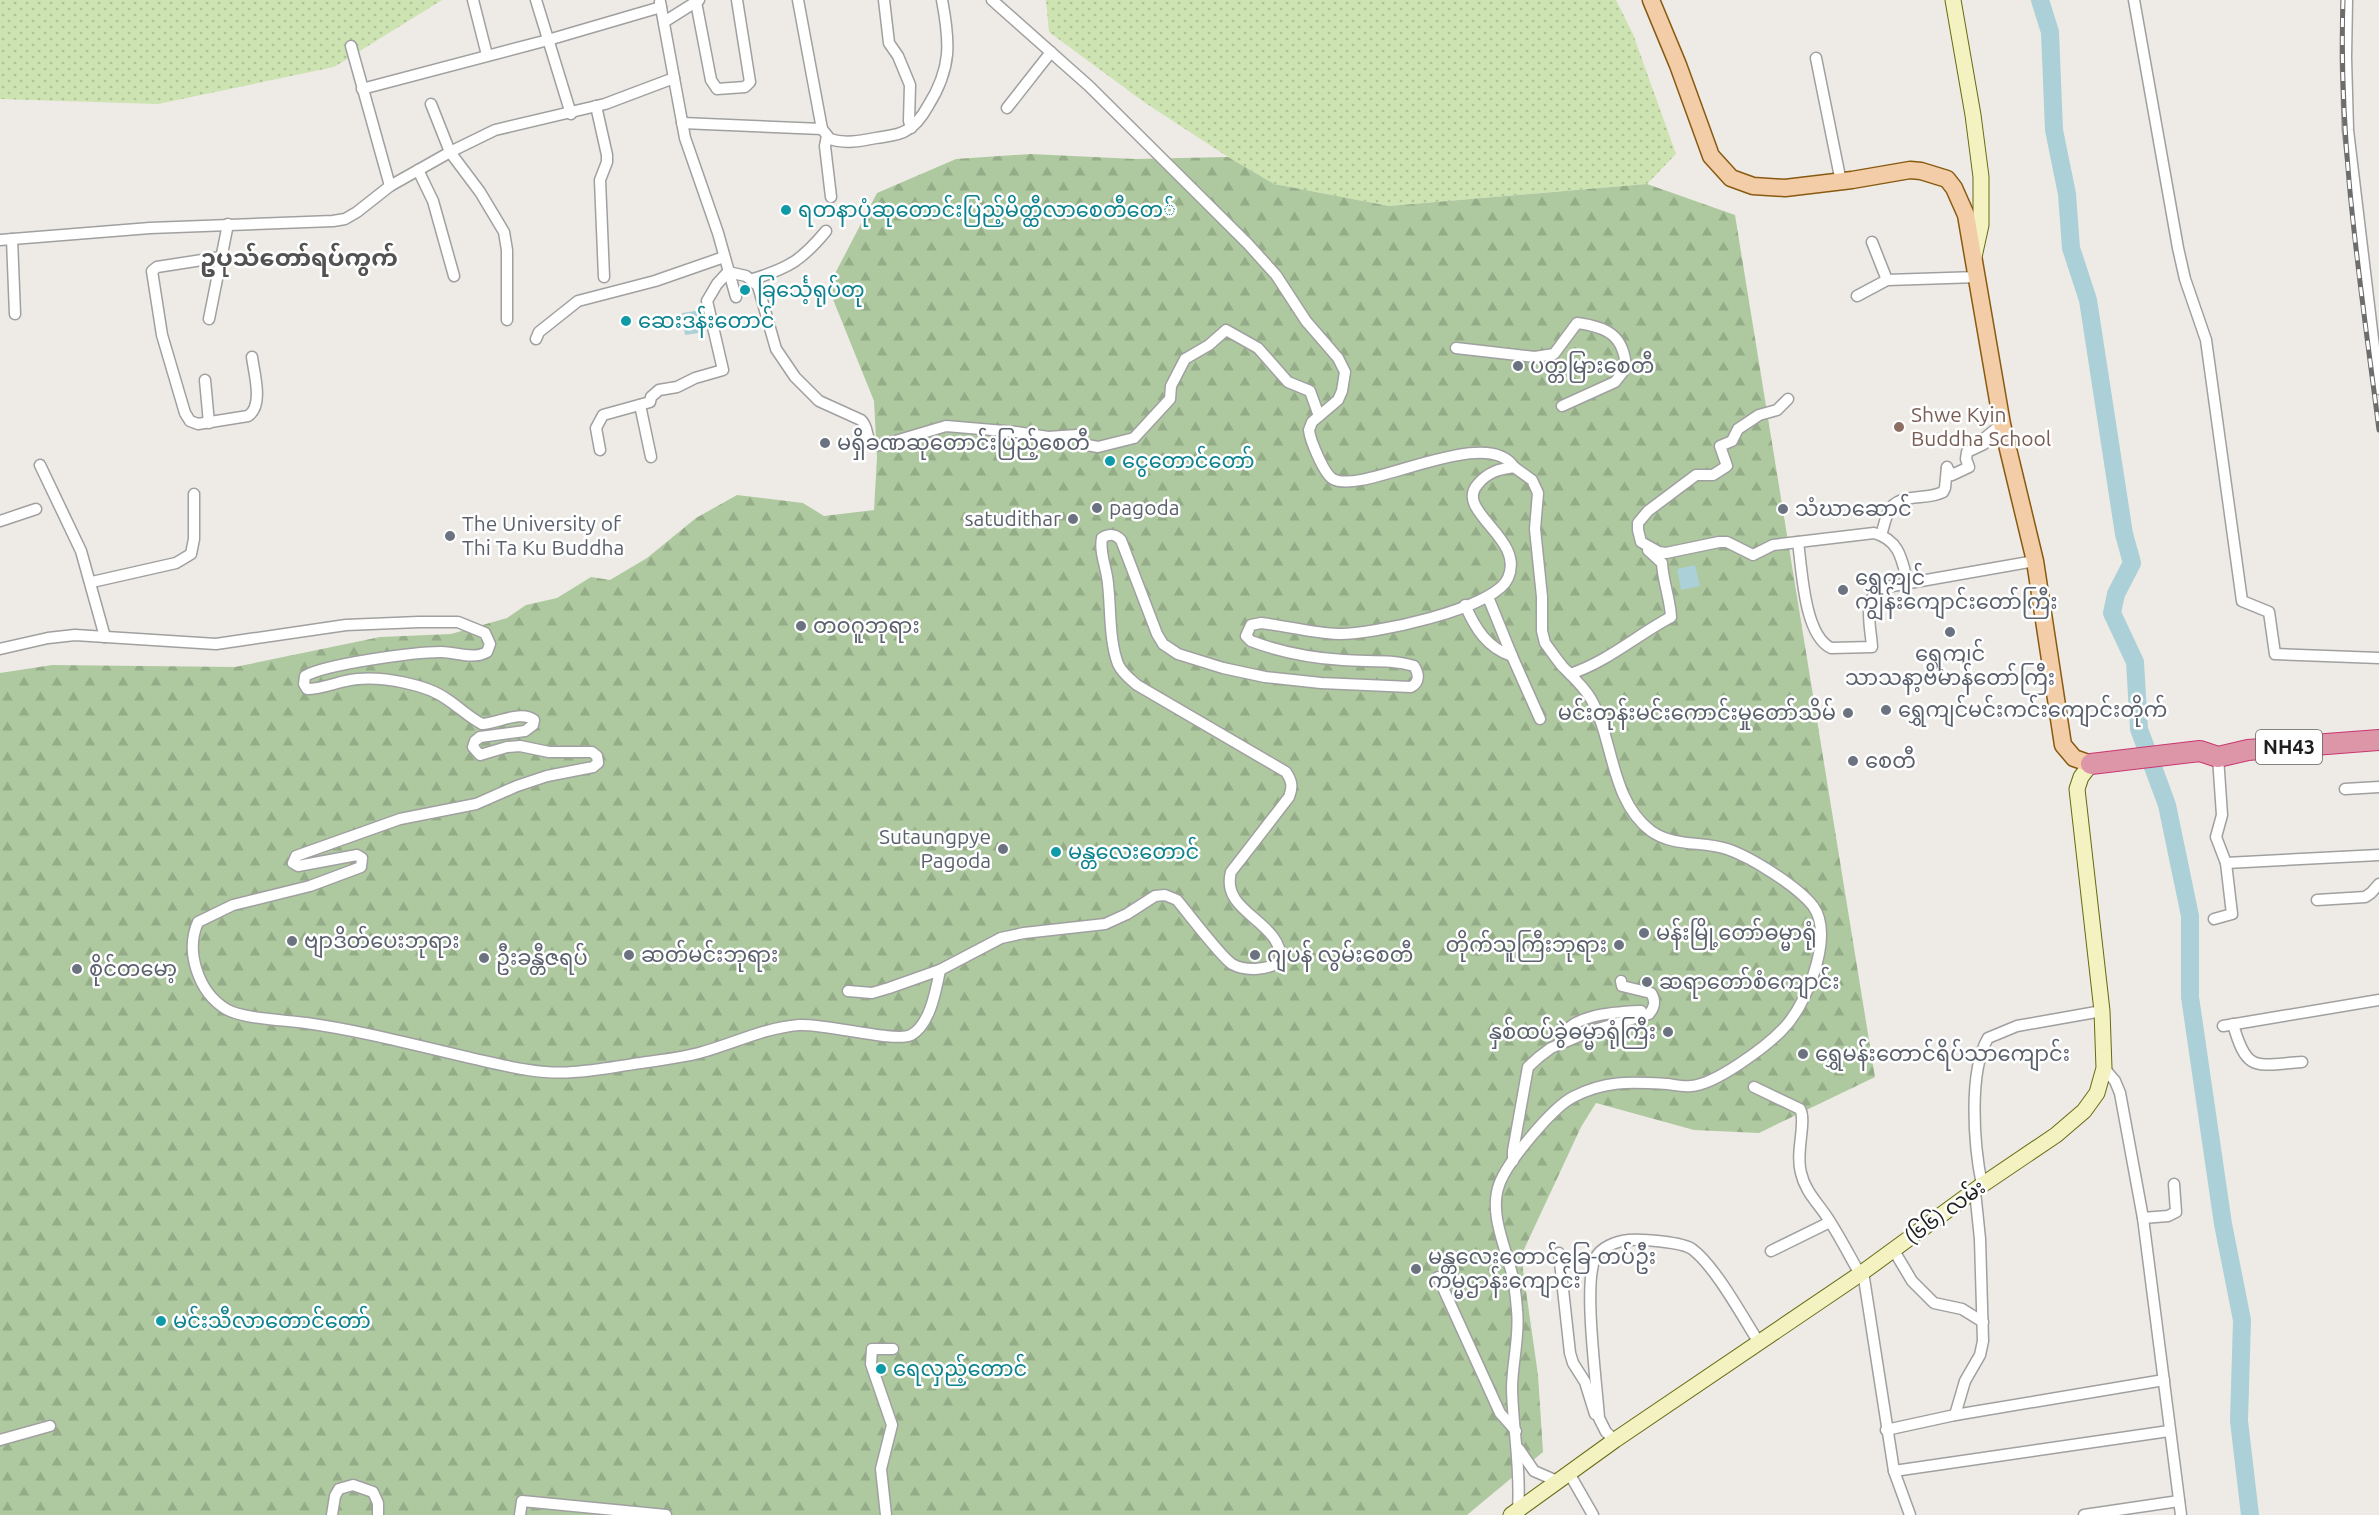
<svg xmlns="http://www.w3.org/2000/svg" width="2379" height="1515" font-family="Ubuntu,'Noto Sans Myanmar',sans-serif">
	<defs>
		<pattern id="grass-dots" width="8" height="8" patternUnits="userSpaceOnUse" patternTransform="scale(1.5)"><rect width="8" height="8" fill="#cde3b1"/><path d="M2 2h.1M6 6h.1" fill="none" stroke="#b0c298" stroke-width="1.8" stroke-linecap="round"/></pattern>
		<pattern id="forest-firs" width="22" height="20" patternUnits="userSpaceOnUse" patternTransform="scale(1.5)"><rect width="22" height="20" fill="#aec99f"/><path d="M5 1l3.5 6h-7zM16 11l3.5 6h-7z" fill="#95ac88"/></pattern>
	</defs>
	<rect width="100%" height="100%" fill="#eeebe6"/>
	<g fill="url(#grass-dots)">
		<path d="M0 0H442L334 67 158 104 0 99Z"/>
		<path d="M1046 0H1616L1633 34 1676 154 1647 184 1389 206 1274 184 1228 157 1144 102 1049 32Z"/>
	</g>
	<path fill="url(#forest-firs)" d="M1031 154 1135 159 1228 157 1274 184 1389 206 1647 184 1735 215 1875 1077 1759 1133 1694 1130 1596 1103 1581 1127 1521 1256 1538 1375 1543 1452 1467 1515H0V673L52 665 235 667 380 637 451 634 507 618 526 605 557 598 591 577 610 580 647 558 696 518 737 495 803 503 824 516 874 510 877 457 874 401 828 287 877 193 956 159Z"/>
	<g fill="#abd0d7">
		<path d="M702 310 705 332 685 335 682 313Z"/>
		<path d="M1695 565 1700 586 1681 590 1677 569Z"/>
	</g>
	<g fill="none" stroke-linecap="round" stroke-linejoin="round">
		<path stroke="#abd0d7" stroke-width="18" d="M2040 0 2050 32 2054 130 2067 194 2071 248 2088 300 2124 534 2132 563 2116 594 2112 613 2135 662 2139 729 2167 805 2190 916V997L2223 1224 2242 1320 2239 1421 2250 1515"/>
		<g stroke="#a0a0a0" stroke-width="13">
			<g id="street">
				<path d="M473 0 487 55"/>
				<path d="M536 0 571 114"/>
				<path d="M798 0 822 129 830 139C844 144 861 141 876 138 886 136 898 136 907 130 916 125 923 115 928 106 952 68 950 42 942 0"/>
				<path d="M884 0 889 43 898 56 910 85 909 121 911 128"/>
				<path d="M992 0 1089 86 1248 244 1276 275 1306 321 1338 358 1345 372 1342 391 1338 400 1312 422 1309 430C1310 440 1324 474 1333 479 1363 496 1486 423 1514 467"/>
				<path d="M2134 0 2178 248 2185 279 2206 340 2242 601 2269 612 2275 654 2379 658"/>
				<path d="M2347 0 2346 58 2348 130 2379 389"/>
				<path d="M660 2 685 138 718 233 736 297"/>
				<path d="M696 2 711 80 717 89 745 87 750 82 737 0"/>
				<path d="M664 22 699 0"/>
				<path d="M351 46 390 186"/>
				<path d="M1816 58 1841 182"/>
				<path d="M362 89 548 40 661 7"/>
				<path d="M431 104 450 152 480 192 504 232 507 250V320"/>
				<path d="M596 106 607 155V162L600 180 604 277"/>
				<path d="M1007 108 1051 52"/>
				<path d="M682 123 822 129"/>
				<path d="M827 136 825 146 831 197"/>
				<path d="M418 170 433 201 454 276"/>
				<path d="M12 239 15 314"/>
				<path d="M0 240 150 228 333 221 345 219 357 212 390 186 452 151 495 130 605 104 674 78"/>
				<path d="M1872 242 1887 280"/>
				<path d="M221 257 157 267 152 271 162 335 185 413 190 421 198 424 248 416C264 406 254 373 252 357"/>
				<path d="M753 279C789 268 802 260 826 231"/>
				<path d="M1857 296 1887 280 1978 277"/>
				<path d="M209 319 228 224"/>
				<path d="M536 339 539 332 578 301 655 281 724 257"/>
				<path d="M1456 348 1535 357 1554 354 1577 323C1607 327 1624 335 1626 368L1615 382 1562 406"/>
				<path d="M205 380 209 423"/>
				<path d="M1788 399 1777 410 1759 415 1738 429 1732 441 1720 446 1727 466 1713 475H1696L1648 511 1638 523V530L1641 542 1659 552 1666 553 1719 542H1727L1753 555 1773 545 1874 533C1900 540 1902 560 1908 584"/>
				<path d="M640 405 651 457"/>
				<path d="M600 450 596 428 603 415 650 402 651 397 659 390 677 387 695 378 723 370 707 301 717 284 728 272 746 276 758 286 776 349 795 377 819 401 861 420C869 427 865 438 873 445H882L946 426 1016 432 1048 437 1077 435 1087 445 1098 447 1134 438 1170 399 1171 386 1185 359 1209 345 1226 330 1258 348 1288 382 1310 391 1319 416"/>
				<path d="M40 465 81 551 105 637"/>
				<path d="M1947 468 1952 475 1969 467 1966 459 1967 452 1984 444 1986 437 2002 424"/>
				<path d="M0 521 36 509"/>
				<path d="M1881 535C1884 527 1885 518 1889 511 1898 492 1926 501 1943 492L1945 488 1947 467"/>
				<path d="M1798 542C1802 570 1804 635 1831 648L1872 647C1871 628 1862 599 1881 588L2035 561"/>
				<path d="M92 582 176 563 191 554 194 539V494"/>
				<path d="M1488 597 1512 656"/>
				<path d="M1465 605C1475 628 1487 648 1512 656L1540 719"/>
				<path d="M0 649 48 638 75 635 216 644 346 625 419 622H458L485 633 490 644 487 652C473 660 456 652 441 652 415 652 326 664 305 676L304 684 307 689C324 689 341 680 358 679 384 677 427 684 448 700 460 708 470 718 482 724 498 723 521 710 534 720L533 725 525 731 480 737 475 741 473 747 480 755 507 747 520 746 549 752H592L597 756 598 763 593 767 547 776 517 786 476 804 400 819 296 856 293 863 298 866 357 855 362 858 361 867 310 886 233 905 198 922C185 951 198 992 226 1009 243 1019 285 1020 306 1023 363 1031 419 1046 475 1059 506 1066 541 1075 573 1072 596 1071 618 1066 641 1063 660 1060 680 1058 699 1053 733 1044 763 1028 799 1025 824 1023 896 1043 911 1035 930 1025 936 990 940 970"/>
				<path d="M1570 674C1607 662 1637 635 1671 617 1670 598 1663 582 1662 563L1648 550"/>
				<path d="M2345 789 2379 787"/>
				<path d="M2226 863 2379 855"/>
				<path d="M2317 900 2365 897 2371 893 2379 884"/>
				<path d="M2214 919 2232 914 2226 863 2216 837 2222 815 2218 757"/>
				<path d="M848 991 872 993 889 988 940 970 1001 938 1024 933 1105 924 1127 914 1155 896 1165 895 1177 900C1188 913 1221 957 1232 964 1246 972 1270 970 1281 960 1281 920 1220 913 1231 872L1289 797C1293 787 1292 781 1286 772L1137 685C1130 679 1122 673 1118 664 1109 640 1111 610 1108 584 1107 569 1099 552 1102 538 1110 533 1115 534 1121 540L1157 634 1163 644 1178 654 1223 668 1265 677 1321 683 1411 687C1420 682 1419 674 1414 666 1391 659 1367 662 1343 660 1312 658 1280 652 1251 641L1246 636 1251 625 1261 623C1287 626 1312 633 1338 634 1371 635 1495 609 1508 578 1526 538 1453 511 1478 484 1488 472 1499 469 1514 467L1532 480 1538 493 1535 529 1542 597V631L1545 643C1551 651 1557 660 1563 667 1573 677 1584 687 1591 699 1614 740 1610 800 1651 831 1673 847 1703 841 1727 849 1751 857 1797 886 1813 906 1827 925 1820 955 1813 976 1806 995 1797 1015 1783 1029 1767 1046 1715 1085 1691 1086 1683 1087 1675 1085 1667 1084 1631 1082 1606 1080 1573 1097 1552 1108 1507 1162 1499 1185 1489 1213 1505 1246 1512 1274 1515 1285 1516 1298 1517 1310 1520 1336 1512 1363 1512 1389 1513 1430 1521 1469 1518 1510"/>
				<path d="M2233 1024C2247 1074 2256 1065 2302 1062"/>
				<path d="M2223 1026 2379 1000"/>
				<path d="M1559 1045C1564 1014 1615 1012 1641 1011"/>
				<path d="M2104 1068 2115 1081 2120 1093 2143 1218 2181 1515"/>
				<path d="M1754 1087 1800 1109C1807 1121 1795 1152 1801 1173 1805 1191 1817 1202 1827 1217 1839 1235 1849 1255 1860 1274"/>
				<path d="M1513 1161V1151L1528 1067 1539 1057 1551 1048 1591 1031 1649 1014C1655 1007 1656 1001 1651 993L1622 986 1621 981"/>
				<path d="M1982 1185C1974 1146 1968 1072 1988 1038L2017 1026 2102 1011"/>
				<path d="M2143 1218 2168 1216 2176 1212 2174 1184"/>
				<path d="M1893 1249 1912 1281 1934 1303 1962 1309 1983 1322"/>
				<path d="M1771 1251 1830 1222"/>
				<path d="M1559 1253 1570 1353 1573 1363 1585 1382 1595 1414"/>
				<path d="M1863 1272 1894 1471 1910 1515"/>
				<path d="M1438 1277 1500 1413 1516 1431"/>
				<path d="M1955 1415 1965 1381 1980 1355 1983 1341 1980 1239 1975 1191"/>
				<path d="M1886 1430 1955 1415 2164 1380"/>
				<path d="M0 1440 50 1426"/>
				<path d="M1615 1440 1606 1432 1599 1418C1597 1386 1583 1284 1595 1259 1600 1247 1617 1241 1629 1240 1642 1239 1682 1242 1692 1249 1715 1266 1742 1316 1758 1341"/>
				<path d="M1519 1449 1534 1471 1557 1481"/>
				<path d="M1894 1471 2169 1431"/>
				<path d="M1569 1473 1593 1515"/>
				<path d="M332 1515 335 1496 339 1489 353 1485 373 1492 378 1503V1515"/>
				<path d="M520 1515 522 1501 666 1515"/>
				<path d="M886 1515 881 1469 892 1425 871 1364 872 1349H893"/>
				<path d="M2084 1515 2179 1501"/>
			</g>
		</g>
		<g stroke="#666b11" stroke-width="17">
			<g id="secondary">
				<path d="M1953 0 1973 115 1981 177V225L1974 257"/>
				<path d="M1511 1515 1615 1440 1863 1272 1982 1185 2056 1135 2084 1111 2097 1093 2104 1068 2102 1011 2077 789 2081 777 2091 764"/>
			</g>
		</g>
		<g stroke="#895a10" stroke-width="19">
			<path id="primary" d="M1651 0 1678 65 1711 156 1731 178 1753 186 1785 188 1852 180 1910 170 1921 171 1947 179 1954 188 1966 215 2002 424 2035 561 2063 745 2074 758 2091 764"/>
		</g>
		<g stroke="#c83771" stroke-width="22">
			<path id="highway" d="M2091 764 2200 751 2218 757 2248 750 2379 740"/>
		</g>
		<use href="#street" stroke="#fff" stroke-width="10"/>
		<use href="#secondary" stroke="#f3f2c0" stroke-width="15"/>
		<use href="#primary" stroke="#f2cda7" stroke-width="16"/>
		<use href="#highway" stroke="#dd96a7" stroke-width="20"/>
		<g stroke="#6d6d6d" stroke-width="5">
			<path id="rail" d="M2343 0C2338 145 2361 287 2379 430"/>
		</g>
		<use href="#rail" stroke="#fff" stroke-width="3" stroke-dasharray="9" stroke-linecap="butt"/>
	</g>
	<g fill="#0f9aa8" stroke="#fff" stroke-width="2">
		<circle cx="786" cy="210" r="6"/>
		<circle cx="745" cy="290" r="6"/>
		<circle cx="626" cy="321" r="6"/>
		<circle cx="1110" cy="461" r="6"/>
		<circle cx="1056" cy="852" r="6"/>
		<circle cx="161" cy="1321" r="6"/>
		<circle cx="881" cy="1369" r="6"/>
	</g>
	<g fill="#6b7280" stroke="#fff" stroke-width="2">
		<circle cx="1518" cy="366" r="6"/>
		<circle cx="825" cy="443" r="6"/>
		<circle cx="1097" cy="508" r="6"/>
		<circle cx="1783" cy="509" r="6"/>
		<circle cx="1073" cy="519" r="6"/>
		<circle cx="450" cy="536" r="6"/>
		<circle cx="1843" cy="590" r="6"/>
		<circle cx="801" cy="626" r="6"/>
		<circle cx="1950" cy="632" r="6"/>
		<circle cx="1886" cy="710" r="6"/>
		<circle cx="1848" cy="713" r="6"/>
		<circle cx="1853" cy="761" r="6"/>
		<circle cx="1003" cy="849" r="6"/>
		<circle cx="1644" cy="933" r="6"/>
		<circle cx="292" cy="941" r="6"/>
		<circle cx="1619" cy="945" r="6"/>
		<circle cx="629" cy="955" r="6"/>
		<circle cx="1255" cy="955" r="6"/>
		<circle cx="484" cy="958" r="6"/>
		<circle cx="77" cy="969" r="6"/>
		<circle cx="1647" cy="982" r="6"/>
		<circle cx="1668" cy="1032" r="6"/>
		<circle cx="1803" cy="1054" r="6"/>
		<circle cx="1416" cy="1269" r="6"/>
	</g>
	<circle fill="#8d6e63" stroke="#fff" stroke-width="2" cx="1899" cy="427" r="6"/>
	<g text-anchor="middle" stroke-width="5" stroke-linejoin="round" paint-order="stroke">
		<rect fill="#fff" stroke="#626262" stroke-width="1.5" x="2256" y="730" width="66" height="34" rx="4.5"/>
		<g font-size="20" font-weight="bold" fill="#1f1f1f">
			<text x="2289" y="754">NH43</text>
		</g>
		<g font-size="21" fill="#0d838f" stroke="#fff" text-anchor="start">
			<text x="798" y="217">ရတနာပုံဆုတောင်းပြည့်မိတ္ထီလာစေတီတေ်</text>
			<text x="757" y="297">ခြင်္သေ့ရုပ်တု</text>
			<text x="638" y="328">ဆေးဒန်းတောင်</text>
			<text x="1122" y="468">ငွေတောင်တော်</text>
			<text x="1068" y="859">မန္တလေးတောင်</text>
			<text x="173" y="1328">မင်းသီလာတောင်တော်</text>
			<text x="893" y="1376">ရေလှည့်တောင်</text>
		</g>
		<g font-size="21" fill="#5b616d" stroke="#fff" text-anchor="start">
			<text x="1530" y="373">ပတ္တမြားစေတီ</text>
			<text x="837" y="450">မရှိခဏဆုတောင်းပြည့်စေတီ</text>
			<text x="1109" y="515">pagoda</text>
			<text x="1795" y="516">သံဃာဆောင်</text>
			<text x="1061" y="526" text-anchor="end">satudithar</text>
			<text x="462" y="531">The University of<tspan x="462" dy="24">Thi Ta Ku Buddha</tspan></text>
			<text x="1855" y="585">ရွှေကျင်<tspan x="1855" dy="24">ကျွန်းကျောင်းတော်ကြီး</tspan></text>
			<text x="813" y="633">တဝဂူဘုရား</text>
			<text x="1950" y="661" text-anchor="middle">ရွှေကျင်<tspan x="1950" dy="24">သာသနာ့ဗိမာန်တော်ကြီး</tspan></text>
			<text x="1898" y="717">ရွှေကျင်မင်းကင်းကျောင်းတိုက်</text>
			<text x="1836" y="720" text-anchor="end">မင်းတုန်းမင်းကောင်းမှုတော်သိမ်</text>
			<text x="1865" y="768">စေတီ</text>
			<text x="991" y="844" text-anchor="end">Sutaungpye<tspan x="991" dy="24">Pagoda</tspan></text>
			<text x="1656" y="940">မန်းမြို့တော်ဓမ္မာရုံ</text>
			<text x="304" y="948">ဗျာဒိတ်ပေးဘုရား</text>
			<text x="1607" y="952" text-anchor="end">တိုက်သူကြီးဘုရား</text>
			<text x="641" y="962">ဆတ်မင်းဘုရား</text>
			<text x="1267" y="962">ဂျပန် လွမ်းစေတီ</text>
			<text x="496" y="965">ဦးခန္တီဇရပ်</text>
			<text x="89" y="976">စိုင်တမော့</text>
			<text x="1659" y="989">ဆရာတော်စံကျောင်း</text>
			<text x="1656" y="1039" text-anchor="end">နှစ်ထပ်ခွဲဓမ္မာရုံကြီး</text>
			<text x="1815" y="1061">ရွှေမန်းတောင်ရိပ်သာကျောင်း</text>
			<text x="1428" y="1264">မန္တလေးတောင်ခြေ-တပ်ဦး<tspan x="1428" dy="24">ကမ္မဌာန်းကျောင်း</tspan></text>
		</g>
		<g font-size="21" fill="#785e54" stroke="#fff" text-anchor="start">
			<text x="1911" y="422">Shwe Kyin<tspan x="1911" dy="24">Buddha School</tspan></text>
		</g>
		<g font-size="21" fill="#1f1f1f" stroke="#fff">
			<text transform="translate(1945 1212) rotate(-36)" y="7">(၆၆) လမ်း</text>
		</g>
		<g font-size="24" font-weight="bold" fill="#525252" stroke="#fff">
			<text x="299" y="266">ဥပုသ်တော်ရပ်ကွက်</text>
		</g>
	</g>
</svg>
